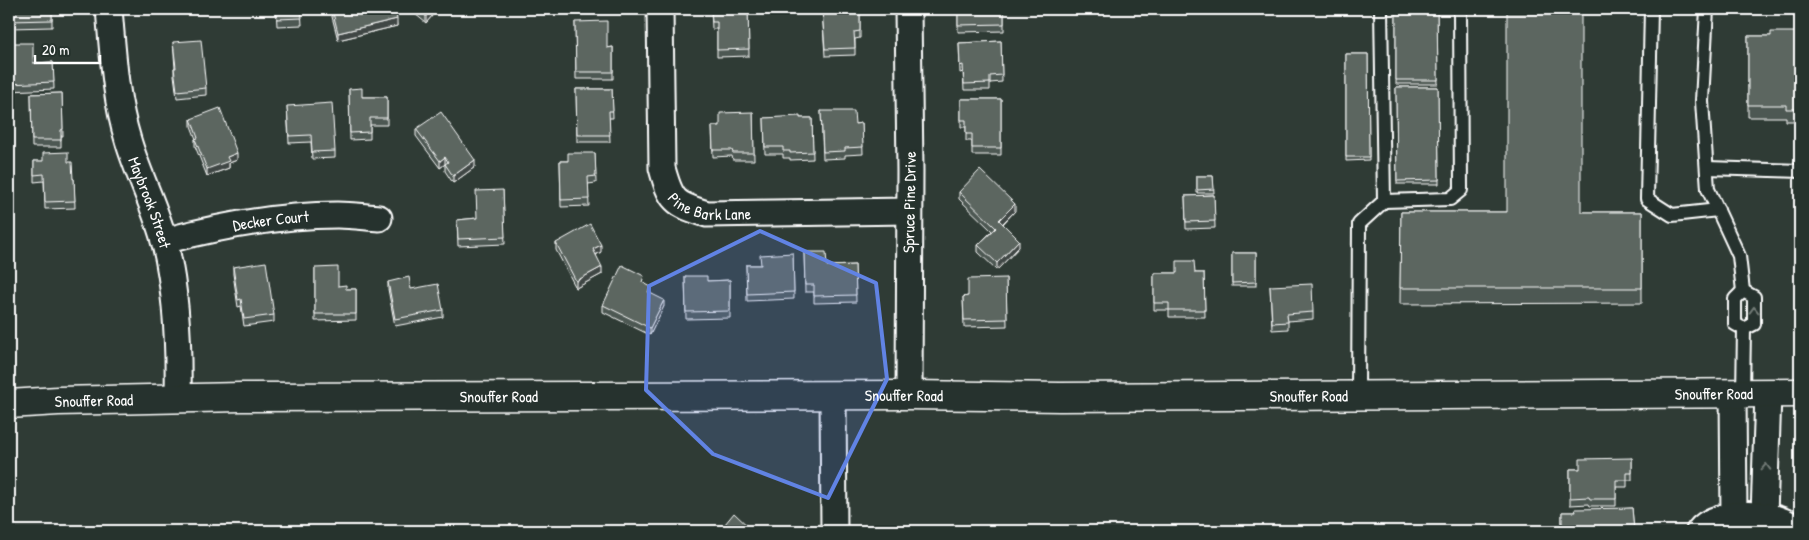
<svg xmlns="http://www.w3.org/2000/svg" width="1809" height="540" font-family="'Patrick Hand',sans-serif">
	<rect width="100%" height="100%" fill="#2f3b35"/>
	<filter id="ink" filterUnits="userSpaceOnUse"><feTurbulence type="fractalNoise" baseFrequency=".02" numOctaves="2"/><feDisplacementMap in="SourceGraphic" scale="10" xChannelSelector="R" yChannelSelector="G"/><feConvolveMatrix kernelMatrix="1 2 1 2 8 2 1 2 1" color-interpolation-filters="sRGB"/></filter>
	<g filter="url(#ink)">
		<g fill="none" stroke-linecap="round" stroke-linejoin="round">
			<g stroke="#fff" stroke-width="16">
				<g id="lane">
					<path d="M1651 9 1647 199 1672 215 1718 210"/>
					<path d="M1707 9 1702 101 1708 189 1739 256 1743 291"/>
					<path d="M1707 168 1800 171"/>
					<path d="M1384 201 1450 199 1461 190 1460 9"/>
					<path d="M1743 291 1754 297V324L1744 329"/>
					<path d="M1743 291 1735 299V324L1744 329"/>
					<path d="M1743 394 1744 329"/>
					<path d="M1358 395 1359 224 1384 201 1381 9"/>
				</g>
			</g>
			<g stroke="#fff" stroke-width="29">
				<g id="street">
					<path id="s1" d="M109 9C113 53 115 98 128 140 138 175 156 208 165 244 177 294 179 347 178 398"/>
					<path id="s2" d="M660 9 662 168C671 201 674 204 707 214L909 211"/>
					<path d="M908 9 910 171 909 395"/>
					<path id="s3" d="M164 241C221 226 278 215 337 215 351 215 365 217 379 218"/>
					<path d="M1733 394 1734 516"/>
					<path d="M833 396 834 531"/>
					<path d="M1764 516 1768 393"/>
					<path d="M1699 531C1716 508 1780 510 1798 531"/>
				</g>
			</g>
			<g stroke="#fff" stroke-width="31">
				<g id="secondary">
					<path id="s4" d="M9 404 58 401 241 397 909 395 1060 397 1800 393"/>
				</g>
			</g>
			<use href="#lane" stroke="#26332d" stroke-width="12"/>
			<use href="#street" stroke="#26332d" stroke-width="25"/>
			<use href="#secondary" stroke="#26332d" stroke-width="28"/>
		</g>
		<g fill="#4e5853" stroke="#fff">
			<path d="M9 9H52V27L9 28Z"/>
			<path d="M276 9H301L302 25 277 26Z"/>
			<path d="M330 9H395L397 26 338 40Z"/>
			<path d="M409 9H438L426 23Z"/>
			<path d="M575 9H602V13L575 14Z"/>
			<path d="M711 9H748L749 56 717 57V29H712Z"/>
			<path d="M822 9H860V38L855 39V55L825 56Z"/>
			<path d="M958 9H1004V31L958 32Z"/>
			<path d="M1396 9H1437L1438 84H1396Z"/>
			<path d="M575 22 607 48 613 47V79H576Z"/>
			<path d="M1748 36H1800V121H1786V117H1748Z"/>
			<path d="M1001 41 1002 82 990 83V90H964L963 72 960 73 959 43Z"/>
			<path d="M173 42 206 88V95L177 98 174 75V68H175Z"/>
			<path d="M9 43 33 63 53 62 54 89 9 91Z"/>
			<path d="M1346 54H1368L1369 160 1346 161Z"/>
			<path d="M1396 87H1438L1439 184H1397Z"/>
			<path d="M349 89 362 97H387V125H370V139L350 140Z"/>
			<path d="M576 89H612L613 118H609L610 142H577Z"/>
			<path d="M62 93 63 136H61V147H32L31 94Z"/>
			<path d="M961 99H1001V155H972V141H966V127H961Z"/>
			<path d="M287 106 335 151V158L312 159 311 142 289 143Z"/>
			<path d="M821 111 855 124 862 123 863 154 845 155V158L823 159Z"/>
			<path d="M753 112 754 160H733L732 156 713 157 712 126H720Z"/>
			<path d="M764 118H812L813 159 790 160V158H783V154H765Z"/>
			<path d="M191 119 237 160 229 163V168L207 176 195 146V139H196L191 126Z"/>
			<path d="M416 129 475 167 453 183 445 171V164L440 168 416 136Z"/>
			<path d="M595 153 596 183 588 184 589 206 561 207 560 161H568Z"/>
			<path d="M34 161 68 162 73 179H74L75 208 45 209 44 181 34 182Z"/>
			<path d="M1197 176H1213L1214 193H1197Z"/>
			<path d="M503 190 505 244 458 246 457 220 477 218Z"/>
			<path d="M959 192 1015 211 1003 224 1019 247 997 270 978 252V245L992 231 959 199Z"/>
			<path d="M1214 195 1215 228 1186 229 1185 196Z"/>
			<path d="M1401 212H1642V303L1400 304Z"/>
			<path d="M556 243 601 252 596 255 602 274 576 288 556 250Z"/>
			<path d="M804 252 827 266 855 265 856 302 814 303V292H805Z"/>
			<path d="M793 253 794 299 747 301 746 265H760Z"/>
			<rect x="1232" y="253" width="24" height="33"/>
			<path d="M233 267 274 315V322L244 326 241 306 238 307 233 274Z"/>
			<path d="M315 268 338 286 346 289H356V320L315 321Z"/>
			<path d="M1154 273H1204L1205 317H1169V310H1154Z"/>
			<path d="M685 276 707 281 730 280V318L686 319Z"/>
			<path d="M1006 278 1007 326 964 327 963 297 968 296Z"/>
			<path d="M388 282 411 289 443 310V317L395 326 388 289Z"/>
			<path d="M644 283 651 293 664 306 650 335 603 312V305Z"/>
			<path d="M1270 286 1313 312V319L1288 321V329L1272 330Z"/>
			<path d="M1632 458V480H1627V487H1616V506H1590L1589 504 1570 505V469H1580Z"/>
			<path d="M1632 508 1634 531H1562V512H1576Z"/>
			<path d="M725 524 753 531H725Z"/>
		</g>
		<g fill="#404744" stroke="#fff">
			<path d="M433 9H438L426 23V16Z"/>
			<path d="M397 19V26L338 40V33Z"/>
			<path d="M237 153V160L229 163V168L207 176V169L227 157Z"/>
			<path d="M445 157V164L440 168V161Z"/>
			<path d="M475 160V167L453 183V176Z"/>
			<path d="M1015 204V211L999 227V220Z"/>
			<path d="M1019 240V247L997 270V263Z"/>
			<path d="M601 245V252L593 256V249Z"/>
			<path d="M602 267V274L576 288V281Z"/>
			<path d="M664 300V306L650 335V328Z"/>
		</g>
		<g fill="#5b6661" stroke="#fff">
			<path d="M9 9H52V20L9 21Z"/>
			<path d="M276 9H301L302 18 277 19Z"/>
			<path d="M332 9H395L397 19 338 33Z"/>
			<path d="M418 9H433L426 16Z"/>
			<path d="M711 9H748L749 49 717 50V22H712Z"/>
			<path d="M822 9H860V31L854 32 855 48 825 49Z"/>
			<path d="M958 9H1004V24L958 25Z"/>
			<path d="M1396 9H1437L1438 80H1396Z"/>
			<path d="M1507 9H1581V212H1642V288H1400L1401 212H1507Z"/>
			<path d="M607 21V48L613 47V72H576L575 22Z"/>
			<path d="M1771 32H1799V36H1800V109H1786V105H1748V36H1771Z"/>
			<path d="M201 40 206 88 177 91 174 68H176L173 42Z"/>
			<path d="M1001 41 1002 75 990 76V83L964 84 963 65 960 66 959 43Z"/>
			<path d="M9 43H33V63L53 62 54 82 9 84Z"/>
			<path d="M1346 54H1368L1369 157H1346Z"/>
			<path d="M1396 87H1438L1439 180 1397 181Z"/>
			<path d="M362 88V97H387V118H370V132L350 133 349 89Z"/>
			<path d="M576 89H612L613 111H609L610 135H577Z"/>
			<path d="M62 93 63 129 61 130V140H32L31 94Z"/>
			<path d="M961 99H1001V148H972V134H966V120H961Z"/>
			<path d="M332 103 335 151 312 152 311 135 289 136 287 106Z"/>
			<path d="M220 108 237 153 227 157 229 161 207 169 195 139 198 138 191 119Z"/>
			<path d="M821 111H854L855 124 862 123 863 147 845 148V151L823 152Z"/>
			<path d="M441 112 475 160 453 176 445 164 448 162 445 157 440 161 416 129Z"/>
			<path d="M753 112 754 153H733L732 150H713L712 126H720V113Z"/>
			<path d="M800 116V118H812L813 152 790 153V151H783V147H765L764 118Z"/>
			<path d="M68 152V162H72L73 179H74L75 201 45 202 44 174 34 175V161H43V153Z"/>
			<path d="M568 153H595L596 176 588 177 589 199 561 200 560 161H568Z"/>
			<path d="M980 170 1015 204 999 220 1019 240 997 263 978 245 996 228 959 192Z"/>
			<path d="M1197 176H1213L1214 189 1197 190Z"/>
			<path d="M503 190 505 237 458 239 457 220 477 218 476 191Z"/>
			<path d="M1214 195 1215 221 1186 222 1185 196Z"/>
			<path d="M590 224 601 245 593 249 602 267 576 281 556 243Z"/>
			<path d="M804 252H826L827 266 855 265 856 295 814 296V285H805Z"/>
			<path d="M793 253 794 292 747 294 746 265H761L760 255Z"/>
			<path d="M1232 253H1256V282L1232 283Z"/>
			<path d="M1177 261H1194L1195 273H1204L1205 310H1169V303H1154V273H1177Z"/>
			<path d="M266 262 274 315 244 319 241 299 238 300 233 267Z"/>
			<path d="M622 265 644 276 642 282 651 287 648 292 664 300 650 328 603 305Z"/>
			<path d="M338 267V286L346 285V289H356V314H315V268Z"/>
			<path d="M685 276H707V281L730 280V311L686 312Z"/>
			<path d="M409 277 411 289 438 284 443 310 395 319 388 282Z"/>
			<path d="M1006 278 1007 319 964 320 963 297 968 296V279Z"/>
			<path d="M1312 284 1313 312 1287 314 1288 322 1272 323 1270 286Z"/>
			<path d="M1632 458V473H1627V480H1616V499H1590L1589 497 1570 498V469H1580V459Z"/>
			<path d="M1632 508 1634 530H1626V531H1576L1575 526H1562V512H1576L1575 509Z"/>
			<path d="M734 513 753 531H733L725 524Z"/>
		</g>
		<defs><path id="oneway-chevron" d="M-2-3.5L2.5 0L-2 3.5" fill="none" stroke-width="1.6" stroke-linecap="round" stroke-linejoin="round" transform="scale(1.25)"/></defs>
		<g stroke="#727a76">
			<use href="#oneway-chevron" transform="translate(1754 310) rotate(-91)"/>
			<use href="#oneway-chevron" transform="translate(1766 467) rotate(-88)"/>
		</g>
	</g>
	<path fill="#6183e4" fill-opacity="0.2" stroke="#6183e4" stroke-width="4" stroke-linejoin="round" d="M760 231 876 283 887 379 828 498 713 454 646 390 649 286Z"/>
	<g text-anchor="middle" stroke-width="5" stroke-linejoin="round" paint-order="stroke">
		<g font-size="16" fill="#fff" stroke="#26332d">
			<text dy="6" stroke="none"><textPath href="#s2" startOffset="230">Pine Bark Lane</textPath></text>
			<text transform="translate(909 202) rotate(-89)" y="6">Spruce Pine Drive</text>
			<text dy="6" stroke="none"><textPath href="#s1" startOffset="199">Maybrook Street</textPath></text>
			<text dy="6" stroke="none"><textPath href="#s3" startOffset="109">Decker Court</textPath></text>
			<text dy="6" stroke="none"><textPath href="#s4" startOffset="1705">Snouffer Road</textPath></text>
			<text dy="6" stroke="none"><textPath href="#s4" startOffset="1300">Snouffer Road</textPath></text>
			<text dy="6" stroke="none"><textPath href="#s4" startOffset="895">Snouffer Road</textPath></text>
			<text dy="6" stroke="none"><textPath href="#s4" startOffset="490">Snouffer Road</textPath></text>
			<text dy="6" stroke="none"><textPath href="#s4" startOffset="85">Snouffer Road</textPath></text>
		</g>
	</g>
	<rect width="1809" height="540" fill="none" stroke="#26332d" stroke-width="30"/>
	<rect x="15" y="15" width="1779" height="510" fill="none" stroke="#fff" stroke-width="2" filter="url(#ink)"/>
	<path d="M35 55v8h65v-8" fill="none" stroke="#ffffff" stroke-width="2.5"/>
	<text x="42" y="55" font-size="15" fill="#ffffff" stroke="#26332d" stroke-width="4" paint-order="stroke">20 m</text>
</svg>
